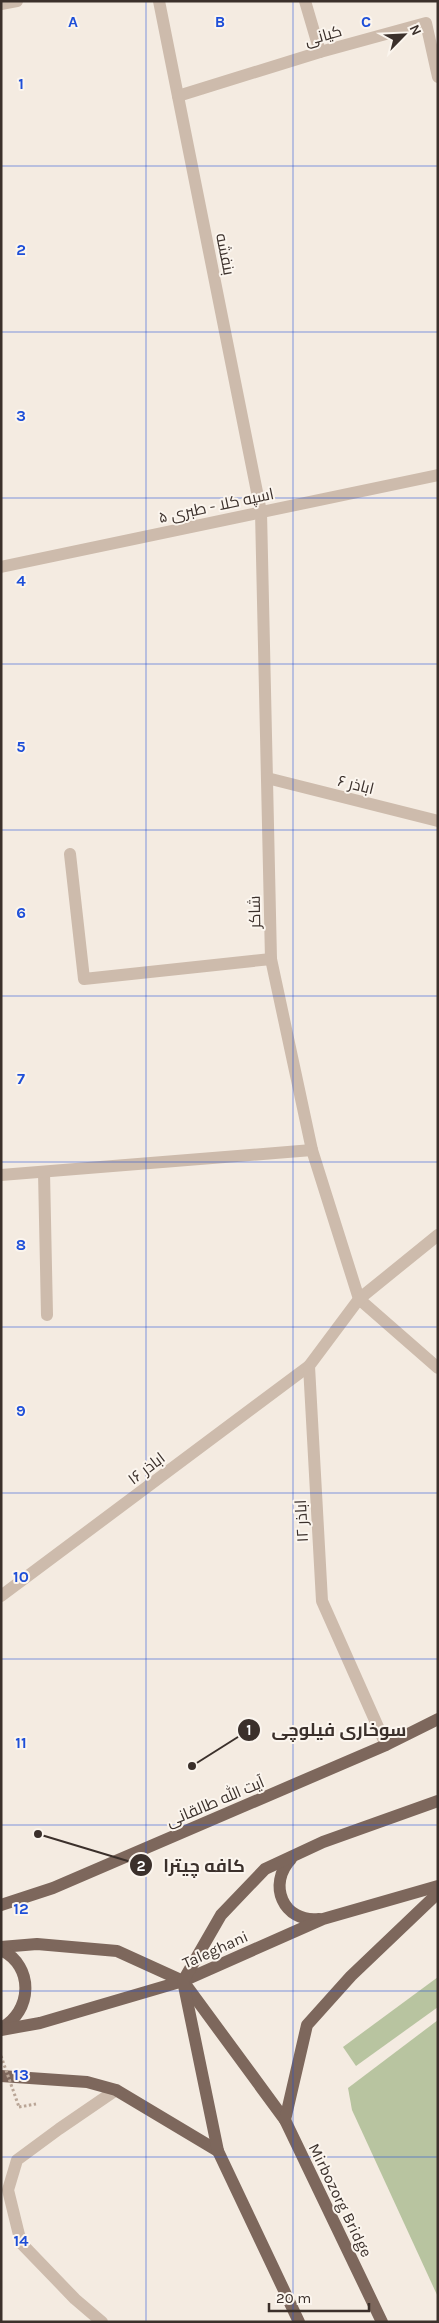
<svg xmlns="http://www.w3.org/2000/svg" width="439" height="2323" font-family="Karla,Cairo,sans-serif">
	<rect width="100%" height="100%" fill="#f4ebe1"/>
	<g fill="#b8c4a0">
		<path d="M438 1977V2007L356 2066 343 2047Z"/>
		<path d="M438 2020V2297L352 2110 348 2088Z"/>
	</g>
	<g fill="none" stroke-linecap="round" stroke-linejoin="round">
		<path stroke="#b9a596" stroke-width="3" stroke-dasharray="2.5 2.5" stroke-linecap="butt" d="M19 2107 36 2104"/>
		<path stroke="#cdbbac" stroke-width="12" d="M102 2322 75 2299 21 2243 8 2190 17 2160 59 2129 116 2090"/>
		<g stroke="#cdbbac" stroke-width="12">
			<path d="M159 1 261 512 271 959 312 1150 359 1299"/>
			<path d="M305 1 320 52"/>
			<path d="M1 4 17 1"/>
			<path d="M178 96 320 52 426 23 438 77"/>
			<path d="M1 567 438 475"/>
			<path d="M267 778 438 821"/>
			<path d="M70 854 84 979 271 959"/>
			<path d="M44 1172 47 1315"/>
			<path d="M1 1175 312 1150"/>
			<path d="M359 1299 438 1368"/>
			<path d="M1 1596 309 1366"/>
			<path d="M386 1745 322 1601 309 1366 359 1299 438 1235"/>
		</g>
		<g stroke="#7d675c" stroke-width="12">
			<path d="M291 1859C267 1884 283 1923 319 1919"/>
			<path d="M1 1905 53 1888 386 1745 438 1719"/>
			<path d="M1 1947 37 1944 117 1951 183 1981 285 2120 382 2322"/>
			<path d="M1 1950C35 1966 32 2012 1 2028"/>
			<path d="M1 2030 40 2023 183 1981 323 1919 438 1886"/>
			<path d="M1 2076 87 2082 116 2090 218 2151"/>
			<path d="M285 2120 307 2025 351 1976 438 1893"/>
			<path d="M299 2322 218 2151 183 1981 221 1915 265 1869 323 1842 438 1801"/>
		</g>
		<path stroke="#b9a596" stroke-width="3" stroke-dasharray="2.5 2.5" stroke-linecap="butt" d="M1 2056 19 2107"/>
	</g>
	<path fill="none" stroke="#1d4ed8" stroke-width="1" stroke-opacity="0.55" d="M146 1V2322M293 1V2322M1 166H438M1 332H438M1 498H438M1 664H438M1 830H438M1 996H438M1 1162H438M1 1327H438M1 1493H438M1 1659H438M1 1825H438M1 1991H438M1 2157H438"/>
	<g text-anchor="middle" stroke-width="4" stroke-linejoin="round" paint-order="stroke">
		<g font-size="16" fill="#3b302b" stroke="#fbf5ee">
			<text transform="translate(323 35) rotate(-16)" y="6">کیانی</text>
			<text transform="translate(226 254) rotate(79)" y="6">بنفشه</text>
			<text transform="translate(216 505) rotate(-12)" y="6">اسپه کلا - طبری ۵</text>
			<text transform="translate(356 784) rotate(14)" y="6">اباذر ۶</text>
			<text transform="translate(254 912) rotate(-91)" y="6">شاکر</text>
			<text transform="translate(146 1468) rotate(-37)" y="6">اباذر ۱۶</text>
			<text transform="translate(301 1521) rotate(-93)" y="6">اباذر ۱۲</text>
			<text transform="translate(215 1801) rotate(-23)" y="6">آیت الله طالقانی</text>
			<text transform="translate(215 1949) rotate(-24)" y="6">Taleghani</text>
			<text transform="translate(341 2200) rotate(64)" y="6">Mirbozorg Bridge</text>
		</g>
	</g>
	<g font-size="16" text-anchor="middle" font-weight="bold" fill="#1d4ed8" stroke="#fbf5ee" stroke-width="4" stroke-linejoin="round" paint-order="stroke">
		<text x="73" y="27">A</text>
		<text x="220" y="27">B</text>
		<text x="366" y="27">C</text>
		<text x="21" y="89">1</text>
		<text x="21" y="255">2</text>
		<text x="21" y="421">3</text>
		<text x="21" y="586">4</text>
		<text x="21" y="752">5</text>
		<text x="21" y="918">6</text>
		<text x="21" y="1084">7</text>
		<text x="21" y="1250">8</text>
		<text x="21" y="1416">9</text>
		<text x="21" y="1582">10</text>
		<text x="21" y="1748">11</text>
		<text x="21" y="1914">12</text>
		<text x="21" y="2080">13</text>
		<text x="21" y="2246">14</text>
	</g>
	<path fill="none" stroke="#3b302b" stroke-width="2" d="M192 1766L249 1730M38 1834L141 1865"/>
	<g fill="#3b302b" stroke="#fbf5ee" stroke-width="2">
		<circle cx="192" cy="1766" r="5"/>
		<circle cx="38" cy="1834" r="5"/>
		<circle cx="249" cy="1730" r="12"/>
		<circle cx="141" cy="1865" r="12"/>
	</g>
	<g font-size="15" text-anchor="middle" font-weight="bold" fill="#fff">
		<text x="249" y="1735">1</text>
		<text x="141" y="1871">2</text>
	</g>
	<g font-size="18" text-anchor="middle" font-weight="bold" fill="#3b302b" stroke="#fbf5ee" stroke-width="4" stroke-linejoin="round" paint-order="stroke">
		<text x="339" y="1736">سوخاری فیلوچی</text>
		<text x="204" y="1872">کافه چیترا</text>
	</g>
	<rect width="439" height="2323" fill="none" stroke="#3b302b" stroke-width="5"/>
	<g transform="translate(404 35) rotate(66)" stroke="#fbf5ee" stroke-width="4" paint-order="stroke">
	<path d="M0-4L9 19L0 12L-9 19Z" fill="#3b302b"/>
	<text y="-8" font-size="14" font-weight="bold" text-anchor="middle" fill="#3b302b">N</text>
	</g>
	<path d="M269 2303v8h100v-8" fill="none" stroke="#3b302b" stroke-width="2.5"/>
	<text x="276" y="2303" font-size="15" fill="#3b302b" stroke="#fbf5ee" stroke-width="4" paint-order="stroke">20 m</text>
</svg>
